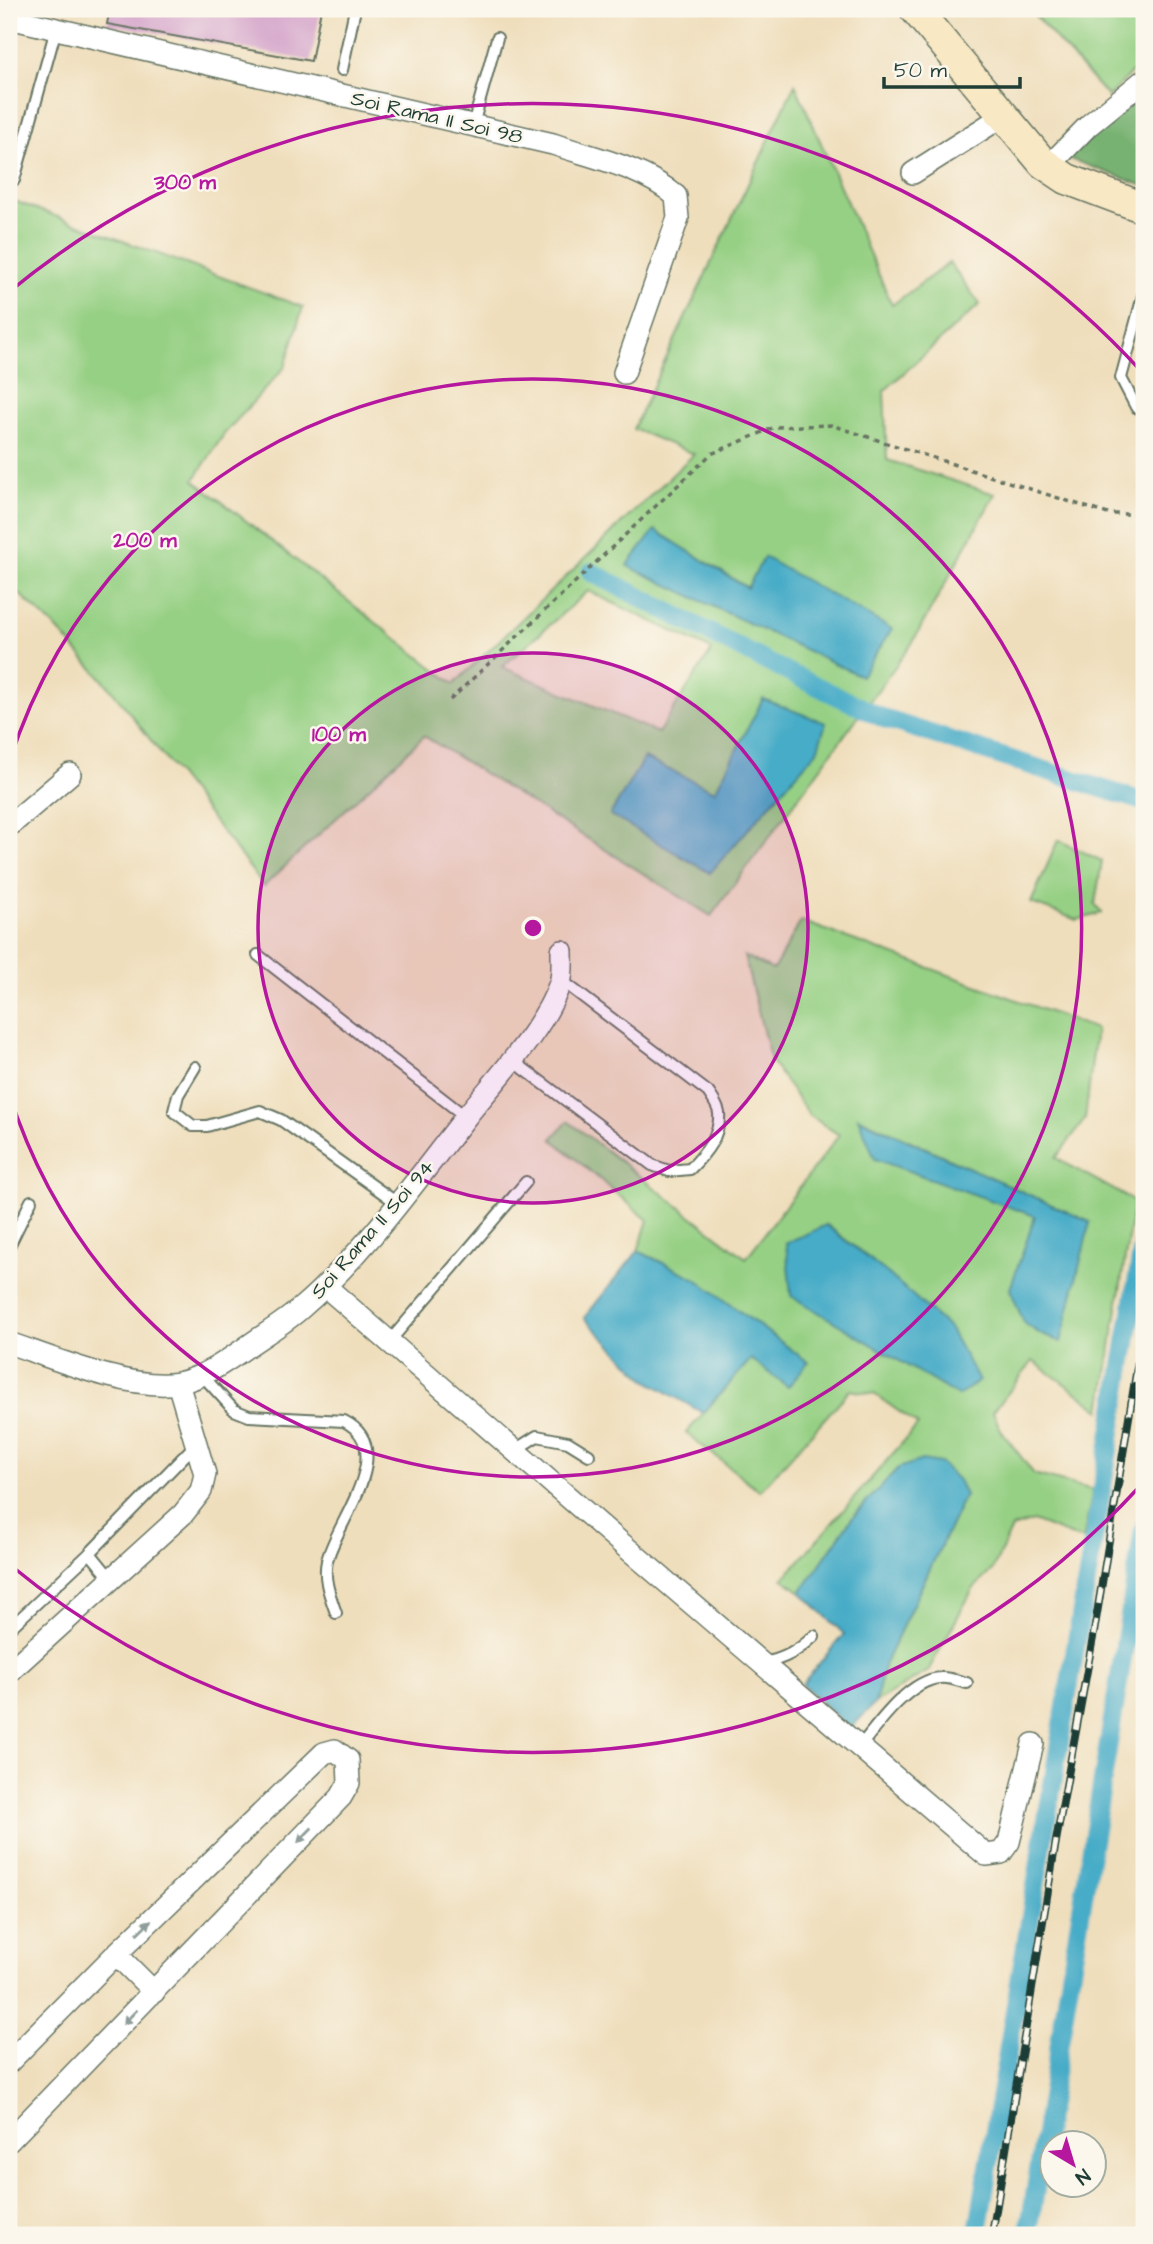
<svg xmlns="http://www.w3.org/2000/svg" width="1153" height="2244" font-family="'Architects Daughter',sans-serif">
	<rect width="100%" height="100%" fill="#fbf7ec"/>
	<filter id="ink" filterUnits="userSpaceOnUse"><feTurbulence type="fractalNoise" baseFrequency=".0143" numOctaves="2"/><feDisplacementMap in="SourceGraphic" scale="14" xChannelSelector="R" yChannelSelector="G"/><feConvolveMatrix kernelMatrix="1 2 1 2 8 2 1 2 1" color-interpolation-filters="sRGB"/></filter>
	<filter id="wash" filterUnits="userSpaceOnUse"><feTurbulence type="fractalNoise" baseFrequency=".00686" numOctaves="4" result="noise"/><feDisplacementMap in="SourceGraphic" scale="28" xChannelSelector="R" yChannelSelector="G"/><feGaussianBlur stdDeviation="1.57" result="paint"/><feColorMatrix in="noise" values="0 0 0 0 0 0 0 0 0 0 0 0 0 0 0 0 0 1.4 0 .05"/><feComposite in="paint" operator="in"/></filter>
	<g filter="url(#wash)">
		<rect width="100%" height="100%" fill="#efdebc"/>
		<g fill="#96d084" stroke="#5a865c" stroke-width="2" fill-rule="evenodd">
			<path d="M1029 9H1144V60L1108 97Z"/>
			<path d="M795 84 892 305 949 263 980 304 884 391 887 460 995 494 911 645 711 916 424 736 264 886 111 689 59 631 9 584V199L303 307 285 367 224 434 194 480 454 684 694 454 633 429ZM655 530 748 588 764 557 861 676ZM588 591 712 650 658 733 502 667ZM763 699 709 873 644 758 715 792Z"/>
			<path d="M1058 840 1102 861 1095 904 1102 913 1077 920 1031 903Z"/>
			<path d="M801 921 1096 1029 1085 1119 1056 1158 1134 1201 1101 1410 1033 1361 993 1412 1000 1429 1034 1474 1093 1490 1083 1540 1033 1521 1012 1528 993 1569 973 1589 928 1671 875 1703 885 1663 965 1495 898 1468 852 1518 801 1592 783 1579 918 1425 874 1394 850 1390 760 1491 686 1433 751 1359 808 1362 695 1278 638 1251 648 1220 552 1139 568 1121 746 1258 839 1135 809 1115 771 1061 744 956 773 970ZM859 1118 891 1132 1089 1222 1011 1289 1036 1216 876 1159ZM827 1225 891 1276 786 1243Z"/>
		</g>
		<path fill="#78b272" stroke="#4c7853" stroke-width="2" d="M1144 93V186L1067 158Z"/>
		<g fill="#47acc7" stroke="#33747e" stroke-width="2">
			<path d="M655 530 747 588 764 557 892 629 861 676 627 566Z"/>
			<path d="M763 699 826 723 817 751 710 873 610 815 644 758 715 791Z"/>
			<path d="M858 1118 1090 1222 1061 1342 1042 1335 1024 1323 1010 1289 1035 1216 875 1159Z"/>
			<path d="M826 1225 891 1276 949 1328 979 1381 958 1396 791 1296 786 1243Z"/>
			<path d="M638 1251 695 1278 808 1362 788 1387 751 1359 703 1413 646 1380 584 1318Z"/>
			<path d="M922 1460 940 1463 958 1480 965 1495 885 1663 875 1703 850 1729 802 1684 844 1634 801 1592 852 1518 898 1468Z"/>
		</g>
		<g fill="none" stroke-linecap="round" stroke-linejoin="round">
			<g stroke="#47acc7" stroke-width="19">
				<path d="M591 572 769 663 885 719 1144 802"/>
				<path d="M977 2235 1144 1238"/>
				<path d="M1028 2235 1144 1527"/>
			</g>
		</g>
		<g id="blocks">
			<path fill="#d19ec8" d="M110 9H321L311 61 107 24Z"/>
		</g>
	</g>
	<g filter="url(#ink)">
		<use href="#blocks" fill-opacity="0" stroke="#687564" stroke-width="2"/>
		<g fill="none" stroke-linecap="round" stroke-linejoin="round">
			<g stroke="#687564" stroke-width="14">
				<g id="lane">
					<path d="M342 70 355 9"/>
					<path d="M473 125 497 38"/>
					<path d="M14 180 56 29"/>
					<path d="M1144 292 1121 378 1136 407 1144 411"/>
					<path d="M258 955 466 1117"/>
					<path d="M512 1060 652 1165 669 1171 690 1169C705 1154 721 1135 719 1113 718 1106 712 1098 708 1092L561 980"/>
					<path d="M195 1067 178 1095 174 1111 193 1126H207L260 1111 281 1120 397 1203"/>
					<path d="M9 1246 31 1201"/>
					<path d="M389 1342 526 1182"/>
					<path d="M202 1375 234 1410 249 1416 344 1421C400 1449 335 1524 327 1561 323 1579 330 1596 336 1613"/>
					<path d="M515 1450 537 1436 568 1442 589 1455"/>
					<path d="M90 1553 112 1580"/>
					<path d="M9 1629 90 1553 196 1444"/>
					<path d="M763 1663C785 1659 798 1651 814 1636"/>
					<path d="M859 1748C877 1725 909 1680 940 1678 948 1677 959 1681 967 1683"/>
				</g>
			</g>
			<g stroke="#687564" stroke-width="24">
				<g id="street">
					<path d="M9 18 553 144C594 158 642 167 676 196L678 218 624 373"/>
					<path d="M1049 166 1089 125 1144 80"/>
					<path d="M913 173 1003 116"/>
					<path d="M9 826 70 774"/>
					<path d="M325 1286 628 1549 986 1855 1001 1853 1009 1842 1033 1744"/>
					<path d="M9 1343C53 1358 132 1391 178 1383 203 1378 227 1361 248 1346 265 1334 284 1323 300 1309 364 1254 414 1183 466 1117 496 1079 545 1028 560 983 563 974 562 961 562 951"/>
					<path d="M9 1672 183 1514 201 1491 205 1474 178 1383"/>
					<path d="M116 1954 154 1992"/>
					<path d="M9 2062 116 1954 324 1753 335 1750 348 1760 349 1783 341 1797 9 2141"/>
				</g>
			</g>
			<g stroke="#687564" stroke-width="33">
				<path id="secondary" d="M915 9 1043 163 1067 179 1144 208"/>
			</g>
			<path stroke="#687564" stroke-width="3.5" stroke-dasharray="5 5" stroke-linecap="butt" d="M450 700 711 454 775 427 831 425 1108 514H1144"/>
			<use href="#lane" stroke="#fff" stroke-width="10"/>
			<use href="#street" stroke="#fff" stroke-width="21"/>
			<use href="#secondary" stroke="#f8e8c3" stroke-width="30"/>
			<g stroke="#1f3d34" stroke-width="8">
				<path id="rail" d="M992 2235 1056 1841 1094 1632 1144 1325"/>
			</g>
			<use href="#rail" stroke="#fbf7ec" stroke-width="5" stroke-dasharray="16" stroke-linecap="butt"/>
		</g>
		<defs><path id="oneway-solid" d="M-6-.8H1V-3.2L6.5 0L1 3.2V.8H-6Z" transform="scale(1.75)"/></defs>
		<g fill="#8f9e9a">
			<use href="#oneway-solid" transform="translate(305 1835) rotate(134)"/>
			<use href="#oneway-solid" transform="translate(144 1927) rotate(-44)"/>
			<use href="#oneway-solid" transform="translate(130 2017) rotate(134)"/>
		</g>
	</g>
	<circle cx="533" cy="928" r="275" fill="#b5179e" fill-opacity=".12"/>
	<g fill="none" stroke="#b5179e" stroke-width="3.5">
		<circle cx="533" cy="928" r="275"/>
		<path d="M9 763A549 549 0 1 1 9 1093"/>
		<path d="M1141 1485A824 824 0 0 1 9 1564M9 292A824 824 0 0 1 1141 371"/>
	</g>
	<g text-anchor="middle" stroke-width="5" stroke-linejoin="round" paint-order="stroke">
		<g font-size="21" fill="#1f3d34" stroke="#fbf7ec">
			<text transform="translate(437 117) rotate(13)" y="7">Soi Rama II Soi 98</text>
			<text transform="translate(372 1229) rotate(-49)" y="7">Soi Rama II Soi 94</text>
		</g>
	</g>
	<circle cx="533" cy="928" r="10" fill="#b5179e" stroke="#fbf7ec" stroke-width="3.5"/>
	<g font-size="21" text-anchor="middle" font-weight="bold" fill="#b5179e" stroke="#fbf7ec" stroke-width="5" stroke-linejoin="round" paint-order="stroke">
		<text x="185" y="189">300 m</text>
		<text x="145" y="547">200 m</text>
		<text x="339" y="741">100 m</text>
	</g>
	<rect width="1153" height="2244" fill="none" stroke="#fbf7ec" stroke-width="35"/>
	<g transform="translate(1073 2164) rotate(142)"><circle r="33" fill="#fbf7ec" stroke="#a3ada2" stroke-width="2"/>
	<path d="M0-5L12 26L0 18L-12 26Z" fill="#b5179e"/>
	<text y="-10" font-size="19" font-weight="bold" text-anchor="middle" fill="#1f3d34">N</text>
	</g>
	<path d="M884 77v10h136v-10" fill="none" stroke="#1f3d34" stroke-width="3.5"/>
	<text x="894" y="77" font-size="21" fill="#1f3d34" stroke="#fbf7ec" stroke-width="5" paint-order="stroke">50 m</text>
</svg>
